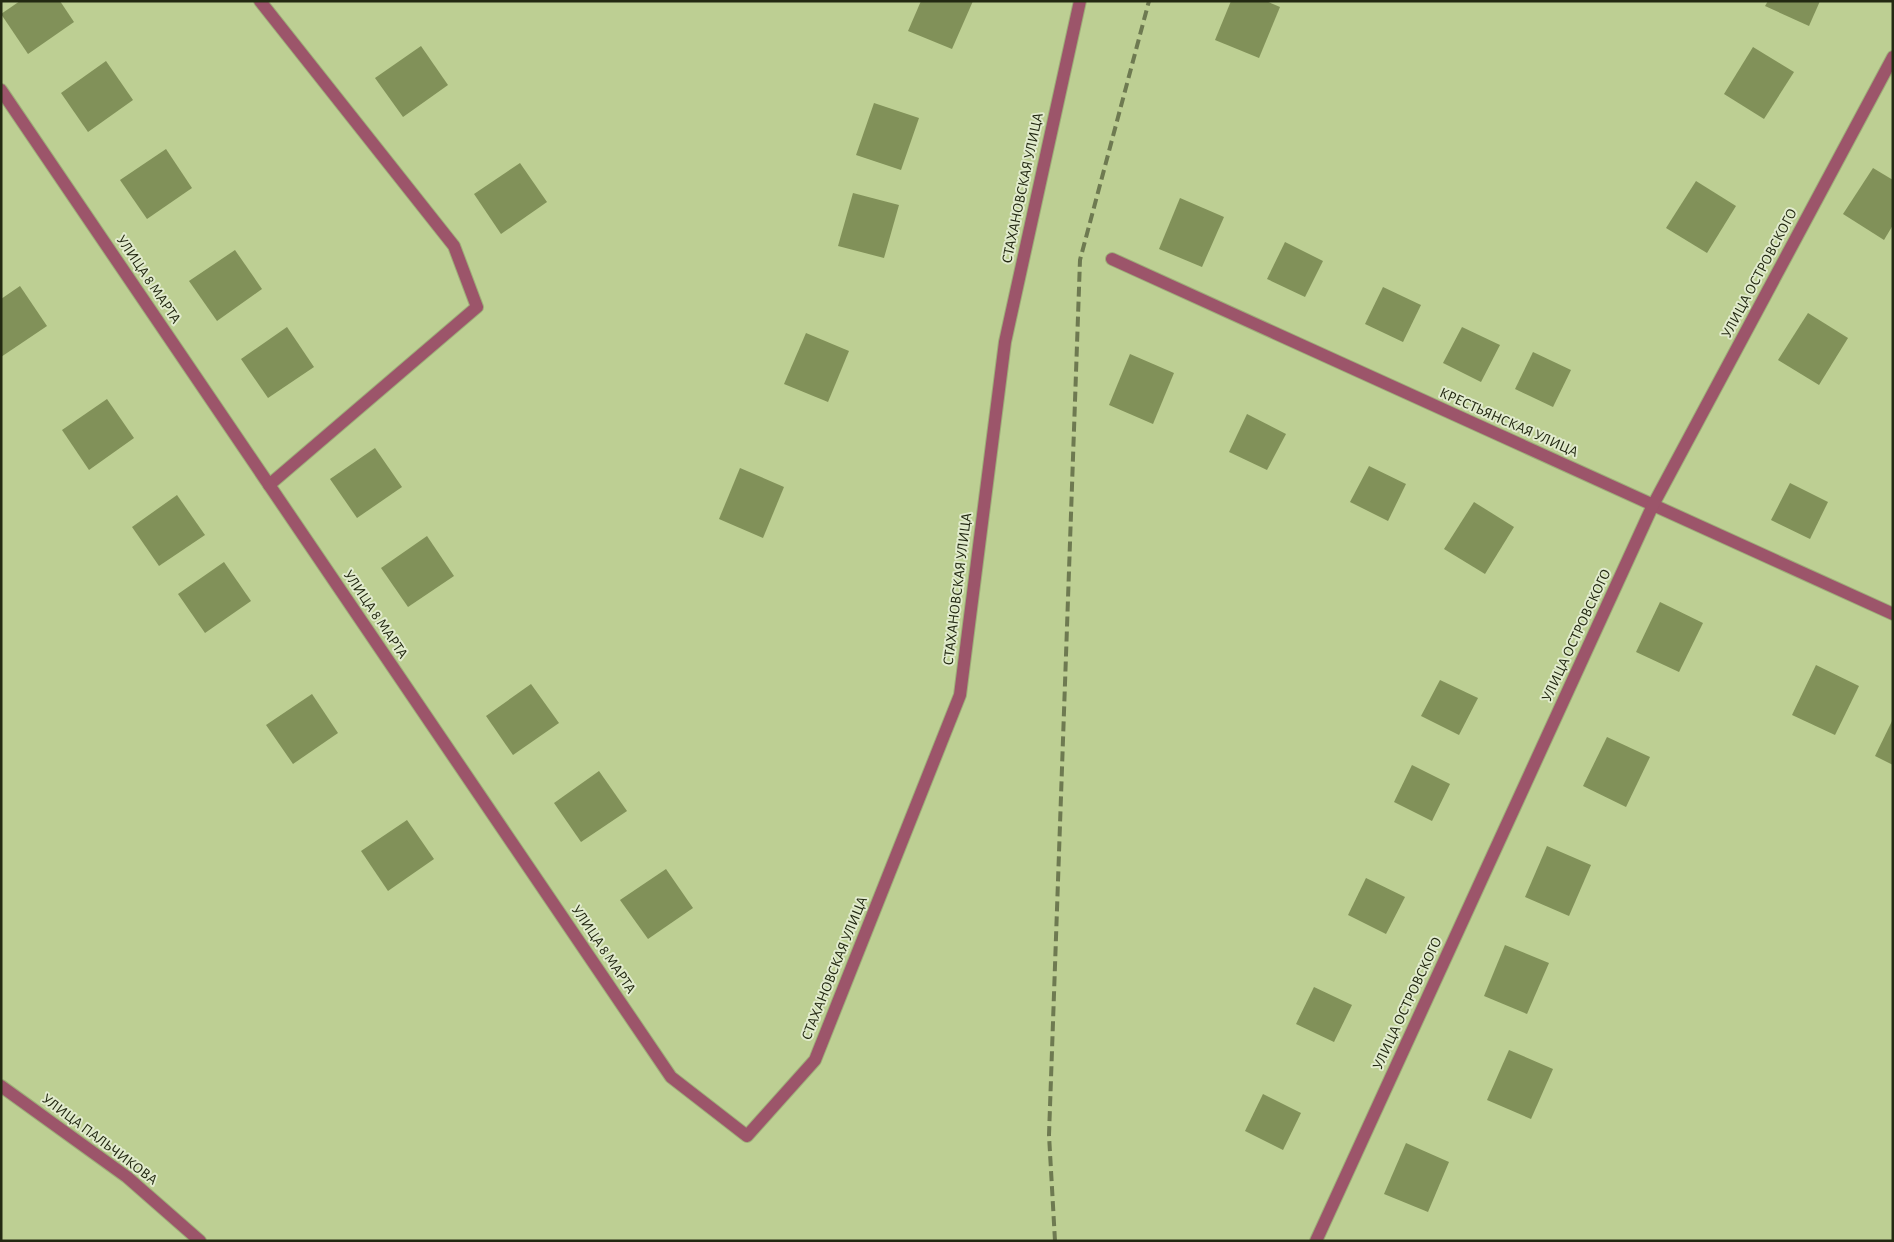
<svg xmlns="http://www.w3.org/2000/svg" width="1894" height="1242" font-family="'Alegreya Sans',sans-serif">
	<rect width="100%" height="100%" fill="#bdcf93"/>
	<g fill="#819159">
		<path d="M20 1H60L74 22 28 54 1 14Z"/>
		<path d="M921 1H973L952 49 908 31Z"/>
		<path d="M1231 1H1266L1280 7 1259 58 1215 40Z"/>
		<path d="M1768 1H1820L1809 26 1765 6Z"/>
		<path d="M421 46 448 85 403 117 375 78Z"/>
		<path d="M1753 47 1794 72 1764 119 1724 94Z"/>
		<path d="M106 61 133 100 88 132 61 93Z"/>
		<path d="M874 103 919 118 901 170 856 155Z"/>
		<path d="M166 149 192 188 147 219 120 180Z"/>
		<path d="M520 163 547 202 501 234 474 194Z"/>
		<path d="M1873 168 1893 180V225L1884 240 1843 214Z"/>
		<path d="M1696 181 1736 206 1707 253 1666 228Z"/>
		<path d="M853 193 899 205 884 258 838 246Z"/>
		<path d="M1180 198 1224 217 1202 267 1159 249Z"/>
		<path d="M1285 242 1323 261 1305 297 1267 279Z"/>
		<path d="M235 250 262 289 217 321 189 281Z"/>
		<path d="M20 286 47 326 1 357V299Z"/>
		<path d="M1383 287 1421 305 1403 342 1365 324Z"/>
		<path d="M1808 313 1848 338 1819 385 1778 360Z"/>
		<path d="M287 327 314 367 268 398 241 359Z"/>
		<path d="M1462 327 1500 345 1481 382 1443 363Z"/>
		<path d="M806 333 849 351 828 402 784 384Z"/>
		<path d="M1533 352 1571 370 1553 407 1515 389Z"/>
		<path d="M1130 354 1174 373 1153 424 1109 405Z"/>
		<path d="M107 399 134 438 89 470 62 430Z"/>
		<path d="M1247 414 1286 434 1267 470 1229 452Z"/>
		<path d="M375 448 402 487 357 518 330 479Z"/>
		<path d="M1369 466 1406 484 1388 521 1350 502Z"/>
		<path d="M740 468 784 487 763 538 719 519Z"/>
		<path d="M1790 483 1828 502 1810 539 1771 520Z"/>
		<path d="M177 495 205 535 159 566 132 527Z"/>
		<path d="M1474 502 1514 527 1485 574 1444 549Z"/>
		<path d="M427 536 454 576 408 607 381 568Z"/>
		<path d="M224 562 251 601 205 633 178 594Z"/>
		<path d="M1660 602 1703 623 1679 672 1636 652Z"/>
		<path d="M1816 665 1859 686 1835 735 1792 715Z"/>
		<path d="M1440 680 1478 698 1459 735 1421 716Z"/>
		<path d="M531 684 559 723 513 755 486 716Z"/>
		<path d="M312 694 338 733 293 764 266 725Z"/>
		<path d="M1893 719V765L1875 756Z"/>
		<path d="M1607 737 1650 757 1626 807 1583 786Z"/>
		<path d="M1412 765 1450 784 1432 821 1394 802Z"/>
		<path d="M599 771 627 811 581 842 554 803Z"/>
		<path d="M407 820 434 859 388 891 361 851Z"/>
		<path d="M1547 846 1591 865 1569 916 1525 897Z"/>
		<path d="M666 869 693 908 648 939 620 900Z"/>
		<path d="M1366 878 1405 897 1386 934 1348 915Z"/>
		<path d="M1505 945 1549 963 1527 1014 1484 996Z"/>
		<path d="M1314 987 1352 1005 1334 1042 1296 1024Z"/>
		<path d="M1509 1050 1553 1069 1531 1119 1487 1100Z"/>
		<path d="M1263 1094 1301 1113 1283 1150 1245 1131Z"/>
		<path d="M1406 1143 1449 1162 1428 1212 1384 1194Z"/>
	</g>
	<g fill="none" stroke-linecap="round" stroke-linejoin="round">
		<g stroke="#9eae79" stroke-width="14">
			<g id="minor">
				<path d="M260 1 454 246 477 307 269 485"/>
				<path d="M1 90 671 1077 747 1136 815 1060 960 695 1005 342 1080 1"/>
				<path d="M1112 259 1893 614"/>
				<path d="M1 1086 127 1177 200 1241"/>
				<path d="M1316 1241 1653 505 1893 57"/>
			</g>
		</g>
		<use href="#minor" stroke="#9c556a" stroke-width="12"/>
		<path stroke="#6e7a51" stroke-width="4" stroke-dasharray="10 5" stroke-linecap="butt" d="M1055 1241 1049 1135 1080 260 1149 1"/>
	</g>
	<g text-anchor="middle" stroke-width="4" stroke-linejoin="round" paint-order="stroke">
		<g font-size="15" fill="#232912" stroke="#e1ebcd">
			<text transform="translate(1022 188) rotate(-78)" y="5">СТАХАНОВСКАЯ УЛИЦА</text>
			<text transform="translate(1759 273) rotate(-62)" y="5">УЛИЦА ОСТРОВСКОГО</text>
			<text transform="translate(149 279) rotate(56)" y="5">УЛИЦА 8 МАРТА</text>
			<text transform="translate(1509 422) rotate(24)" y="5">КРЕСТЬЯНСКАЯ УЛИЦА</text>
			<text transform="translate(957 589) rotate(-83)" y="5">СТАХАНОВСКАЯ УЛИЦА</text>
			<text transform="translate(376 614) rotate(56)" y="5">УЛИЦА 8 МАРТА</text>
			<text transform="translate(1576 635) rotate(-65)" y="5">УЛИЦА ОСТРОВСКОГО</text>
			<text transform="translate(604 949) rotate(56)" y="5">УЛИЦА 8 МАРТА</text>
			<text transform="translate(834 968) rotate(-68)" y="5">СТАХАНОВСКАЯ УЛИЦА</text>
			<text transform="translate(1407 1003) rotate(-65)" y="5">УЛИЦА ОСТРОВСКОГО</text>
			<text transform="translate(100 1139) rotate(37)" y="5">УЛИЦА ПАЛЬЧИКОВА</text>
		</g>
	</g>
	<rect width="1894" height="1242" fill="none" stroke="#232912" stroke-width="5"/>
</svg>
